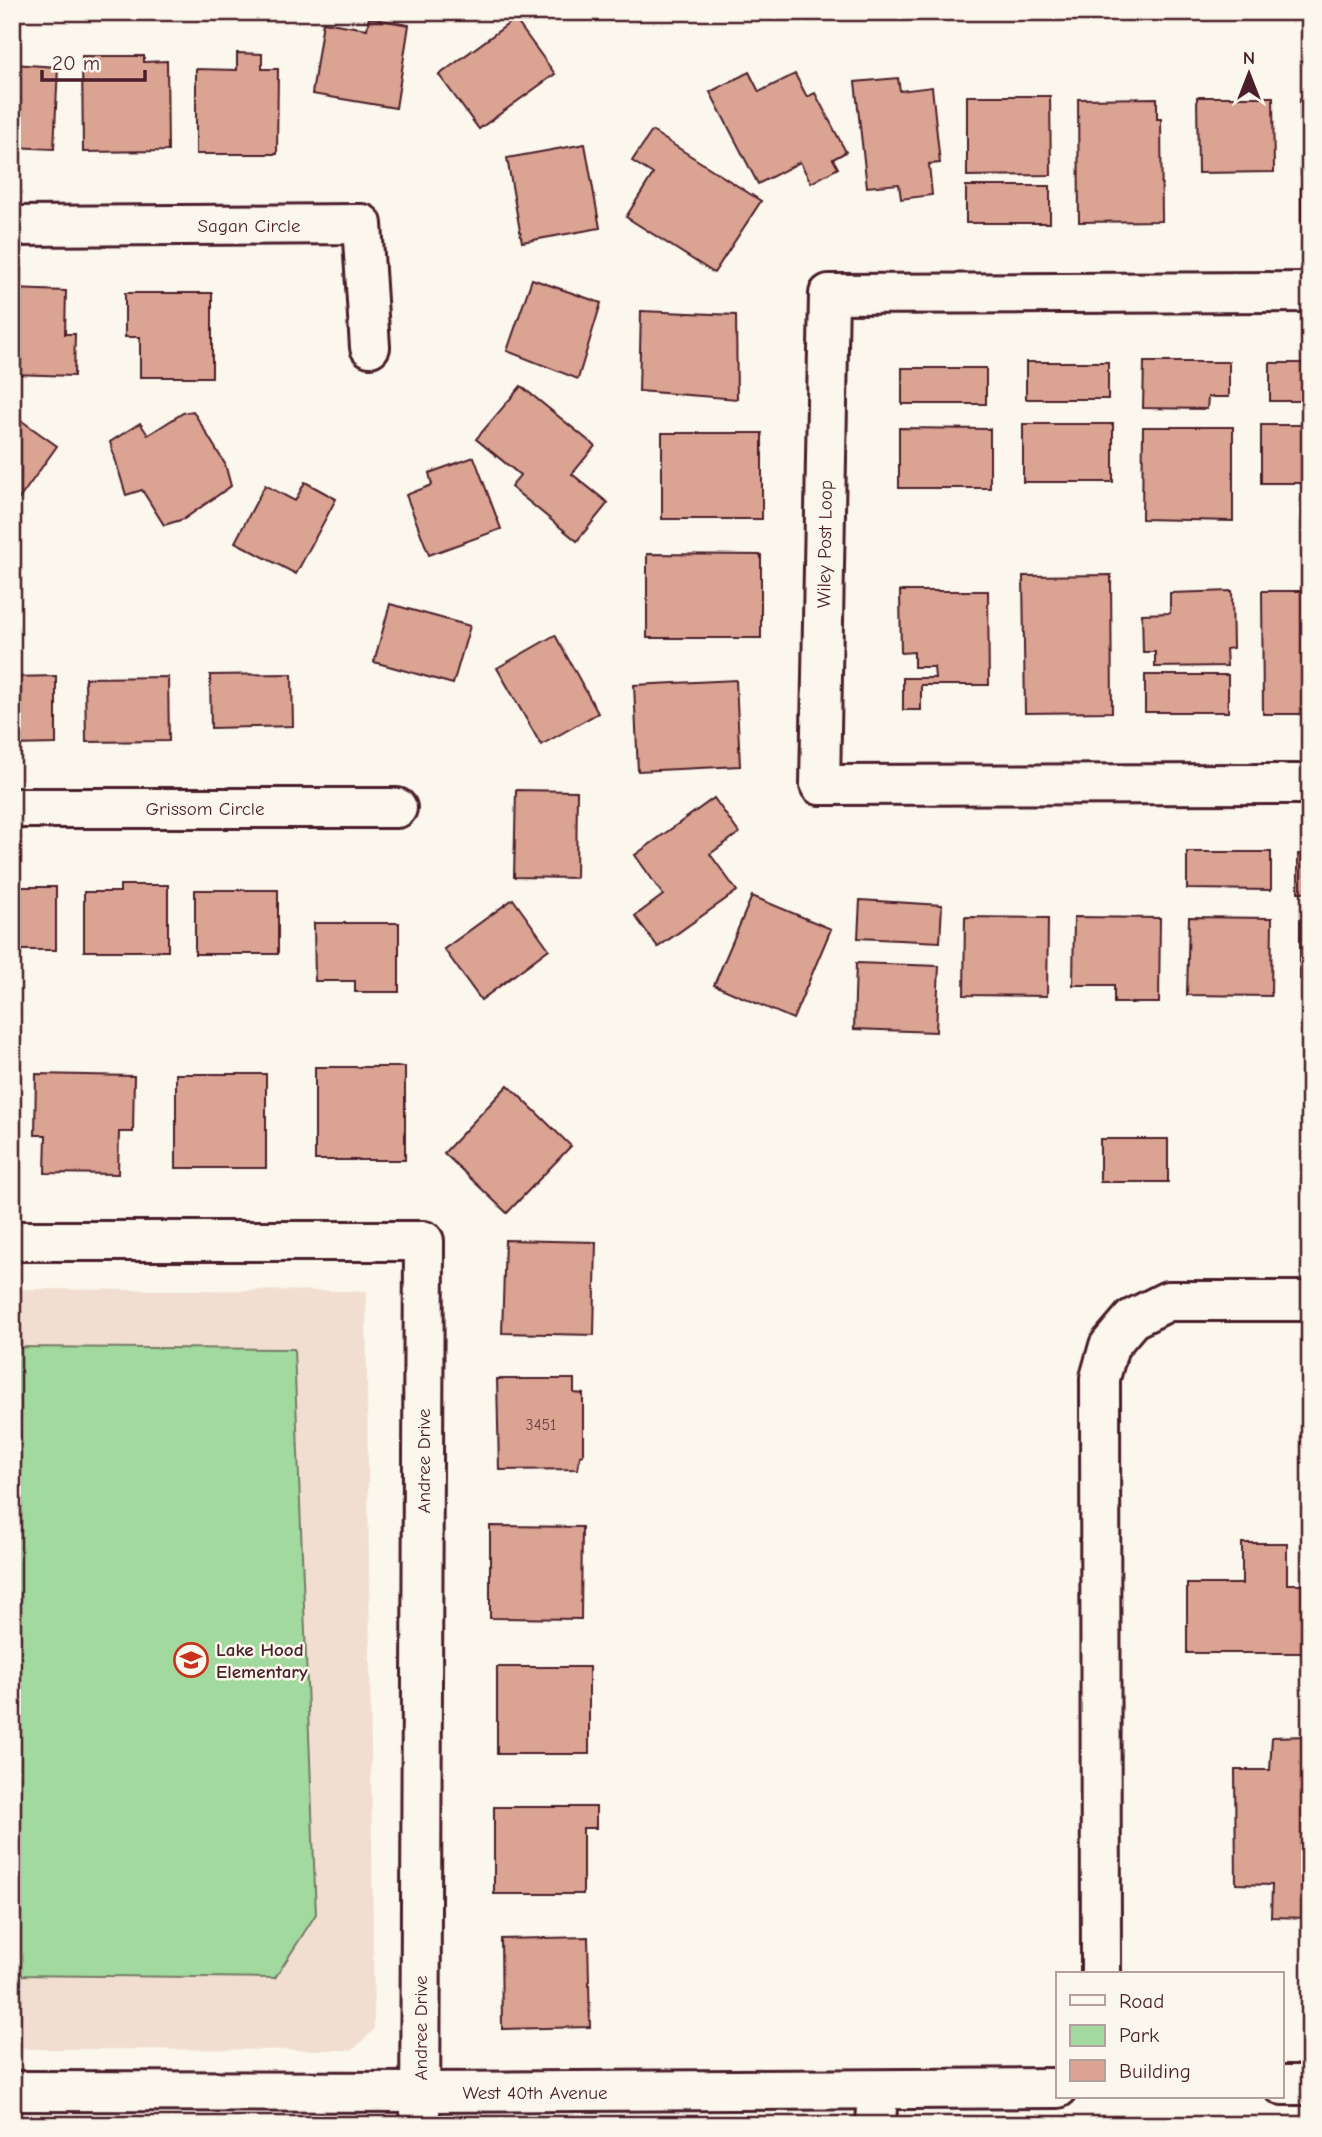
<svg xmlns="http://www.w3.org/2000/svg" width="1322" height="2137" font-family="'Comic Neue',sans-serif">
	<rect width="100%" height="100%" fill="#fbf7ec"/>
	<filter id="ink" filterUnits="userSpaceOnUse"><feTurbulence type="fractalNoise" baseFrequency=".0143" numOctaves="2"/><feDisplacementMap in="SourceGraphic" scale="14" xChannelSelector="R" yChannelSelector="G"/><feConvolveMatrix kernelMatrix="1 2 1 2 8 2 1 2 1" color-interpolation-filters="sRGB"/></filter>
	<g filter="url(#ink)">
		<path fill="#f1ded1" d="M12 1289 366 1291 374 2030 353 2050 12 2049Z"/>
		<path fill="#a1d99e" stroke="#767c64" stroke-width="2" d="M12 1347 294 1349 316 1914 275 1978 12 1975Z"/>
		<g fill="#daa392" stroke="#4a1f2b" stroke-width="2">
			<path d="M369 18 409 25 396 108 312 94 323 22 367 29Z"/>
			<path d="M515 19 555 74 479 129 439 75Z"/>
			<path d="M237 53 262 54V69H278L277 154H196V69L237 70Z"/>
			<path d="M82 56H144V62L167 61 168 151 83 152Z"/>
			<path d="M12 64 58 67 54 149 12 147Z"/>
			<path d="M749 72 759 92 795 74 807 97 815 93 846 152 833 159 838 168 811 183 800 162 758 184 710 92Z"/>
			<path d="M898 78 900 91 932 87 940 163 929 164 932 195 901 199 899 184 867 187 855 82Z"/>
			<path d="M967 96H1050L1051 175 967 176Z"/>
			<path d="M1197 97H1273L1274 172 1198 173Z"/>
			<path d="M1157 98V119H1161L1162 221 1079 222 1078 99Z"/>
			<path d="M1300 98H1310V175H1301Z"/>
			<path d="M652 131 761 201 714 273 626 217 653 174 632 161Z"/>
			<path d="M585 144 600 228 522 242 507 158Z"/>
			<rect x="966" y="186" width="84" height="37"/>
			<rect x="1301" y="187" width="9" height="34"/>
			<path d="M532 279 601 303 578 379 507 351Z"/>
			<path d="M12 289 66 291 65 334H75L74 376 12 374Z"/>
			<path d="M125 293H212V377H140V337H125Z"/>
			<path d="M641 311 736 315 737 399 639 391Z"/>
			<rect x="1026" y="362" width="82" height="37"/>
			<path d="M1144 362H1229V397H1208L1207 409 1143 408Z"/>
			<rect x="1270" y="363" width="40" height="38"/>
			<rect x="902" y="368" width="84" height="36"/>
			<path d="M521 386 595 446 572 474 608 503 577 541 511 487 520 475 476 439Z"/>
			<path d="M193 411 225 464 231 486 184 519 164 525 142 490 126 495 110 442 140 423 148 435 183 413Z"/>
			<path d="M12 414 57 446 12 509Z"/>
			<rect x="1023" y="424" width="90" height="58"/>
			<rect x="1261" y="425" width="49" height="58"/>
			<path d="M1143 427H1233V521L1142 519Z"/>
			<path d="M899 428 990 429V488H899Z"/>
			<rect x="662" y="433" width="100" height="86"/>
			<path d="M474 457 501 529 429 555 406 495 432 485 429 473Z"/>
			<path d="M305 482 336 499 296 574 235 542 265 485 295 501Z"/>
			<path d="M647 554 761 555V638H647Z"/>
			<path d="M1111 575 1112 712 1025 713 1023 576Z"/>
			<path d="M900 591H988L989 685H921V710H903V678H935L934 667H914V652L901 653Z"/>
			<path d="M1232 591 1233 648 1226 649 1227 666 1155 667V652H1143L1142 614 1170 613V593Z"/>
			<path d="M1262 591H1310V714H1263Z"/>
			<path d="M390 604 470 626 453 684 374 662Z"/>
			<path d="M555 635 598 713 541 745 497 668Z"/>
			<path d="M292 674 293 726 211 728 210 675Z"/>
			<rect x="1145" y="675" width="83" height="37"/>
			<path d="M56 676V744L12 745V677Z"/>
			<path d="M168 677 169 741 86 742 85 678Z"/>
			<path d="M736 680 740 766 638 771 634 685Z"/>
			<path d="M516 790 577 791 576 878 514 877Z"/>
			<path d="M714 798 739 833 710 854 737 891 658 947 635 916 663 895 635 855Z"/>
			<path d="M1187 852H1271V890L1187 889Z"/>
			<rect x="1298" y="854" width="12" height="38"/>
			<path d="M120 885H168V951H84V892H120Z"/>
			<rect x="12" y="887" width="44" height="63"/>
			<rect x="195" y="890" width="83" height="64"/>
			<path d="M752 896 831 929 793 1019 714 985Z"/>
			<path d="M513 899 549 949 481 1000 444 949Z"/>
			<path d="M860 900 942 905 940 942 858 938Z"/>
			<path d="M965 917 1048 918 1047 996 964 995Z"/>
			<path d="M1074 917 1160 918 1159 1003H1114V985H1073Z"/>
			<path d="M1189 917 1272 918 1271 996 1187 995Z"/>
			<rect x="1300" y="919" width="10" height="60"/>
			<path d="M314 923H399V992H355V981H315Z"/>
			<path d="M856 963 939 966 936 1032 854 1029Z"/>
			<rect x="315" y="1067" width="90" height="93"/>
			<path d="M36 1074 134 1076 133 1132H119L118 1174 45 1173 46 1135H35Z"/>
			<rect x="176" y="1074" width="90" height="94"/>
			<path d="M508 1085 571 1146 507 1213 444 1153Z"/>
			<rect x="1100" y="1139" width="68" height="43"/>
			<path d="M505 1240 596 1242 594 1335 502 1333Z"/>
			<path d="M497 1379H574V1393L583 1394V1455L580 1456 578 1469 499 1470Z"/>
			<path d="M490 1526 582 1527 581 1619 490 1618Z"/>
			<path d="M1242 1543H1287V1584H1310V1918L1271 1917 1272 1885 1236 1884 1235 1770H1270L1272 1737 1307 1736 1309 1653H1187V1584H1242Z"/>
			<rect x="497" y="1667" width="92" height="87"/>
			<path d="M494 1807H596V1828H583V1894H494Z"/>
			<path d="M588 1937 590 2027 502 2029 501 1939Z"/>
		</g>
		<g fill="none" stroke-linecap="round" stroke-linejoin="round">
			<g stroke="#4a1f2b" stroke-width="44">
				<g id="minor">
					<path d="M12 226 362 224 370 347"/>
					<path d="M1310 292 829 294 820 785 1310 784"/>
					<path d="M12 808H397"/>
					<path d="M12 1241H424L420 2125"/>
					<path d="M1101 1974 1100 1378 1109 1346 1132 1319 1168 1301H1310"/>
					<path d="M1282 2085H1310"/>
					<path d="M12 2091 420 2092 1058 2088"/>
					<path d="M876 2125 878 2090"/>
				</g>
			</g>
			<use href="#minor" stroke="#fbf7ec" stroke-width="38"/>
		</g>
	</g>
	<defs>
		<g id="school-ring" transform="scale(1.75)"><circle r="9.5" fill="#fbf7ec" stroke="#c8321e" stroke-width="1.5"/><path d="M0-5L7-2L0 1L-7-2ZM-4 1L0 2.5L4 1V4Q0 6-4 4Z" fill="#c8321e"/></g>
	</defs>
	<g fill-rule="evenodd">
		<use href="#school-ring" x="191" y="1660"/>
	</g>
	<g text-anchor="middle" stroke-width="5" stroke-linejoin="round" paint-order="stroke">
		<g font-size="16" fill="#6e4045">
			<text x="541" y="1430">3451</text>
		</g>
		<g font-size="19" fill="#4a1f2b" stroke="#fbf7ec">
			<text x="249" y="232">Sagan Circle</text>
			<text transform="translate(824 544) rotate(-89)" y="7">Wiley Post Loop</text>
			<text x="205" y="815">Grissom Circle</text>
			<text transform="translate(423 1461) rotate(-90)" y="7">Andree Drive</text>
			<text transform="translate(420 2028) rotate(-90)" y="7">Andree Drive</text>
			<text x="535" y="2099">West 40th Avenue</text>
		</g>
		<g font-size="19" font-weight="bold" fill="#4a1f2b" stroke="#fbf7ec" text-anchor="start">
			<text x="216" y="1656">Lake Hood<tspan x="216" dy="22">Elementary</tspan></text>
		</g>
	</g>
	<rect width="1322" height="2137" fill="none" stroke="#fbf7ec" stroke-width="42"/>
	<rect x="21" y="21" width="1280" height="2095" fill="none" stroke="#4a1f2b" stroke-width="2.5" filter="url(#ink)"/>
	<rect x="1056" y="1972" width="228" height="126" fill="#fbf7ec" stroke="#b4a19f" stroke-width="2"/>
	<rect x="1070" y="1995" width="35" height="10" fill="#fbf7ec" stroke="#b4a19f" stroke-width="2"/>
	<text x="1119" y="2008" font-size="21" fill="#4a1f2b">Road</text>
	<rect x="1070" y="2025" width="35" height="21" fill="#a1d99e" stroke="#b4a19f" stroke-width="2"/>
	<text x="1119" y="2042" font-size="21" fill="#4a1f2b">Park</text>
	<rect x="1070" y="2060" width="35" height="21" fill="#daa392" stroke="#b4a19f" stroke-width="2"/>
	<text x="1119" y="2078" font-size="21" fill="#4a1f2b">Building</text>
	<g transform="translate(1249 74)" stroke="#fbf7ec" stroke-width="5" paint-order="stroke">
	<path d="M0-5L12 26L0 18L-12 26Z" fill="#4a1f2b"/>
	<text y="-10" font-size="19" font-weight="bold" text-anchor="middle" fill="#4a1f2b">N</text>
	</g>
	<path d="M42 70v10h103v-10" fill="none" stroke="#4a1f2b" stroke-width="3.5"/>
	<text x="52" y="70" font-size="21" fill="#4a1f2b" stroke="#fbf7ec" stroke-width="5" paint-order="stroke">20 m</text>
</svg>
